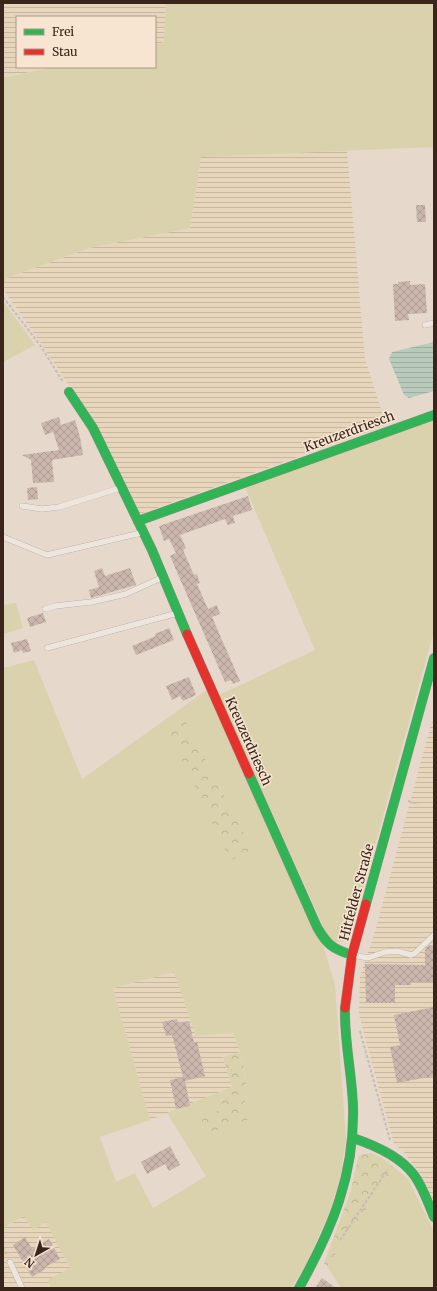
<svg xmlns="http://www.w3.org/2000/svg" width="437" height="1291" font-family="Merriweather,serif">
	<defs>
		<pattern id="farmland-rules" width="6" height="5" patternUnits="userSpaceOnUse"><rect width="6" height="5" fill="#e7d6bc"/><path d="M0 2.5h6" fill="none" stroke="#c7b8a1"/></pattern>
		<pattern id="forest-crowns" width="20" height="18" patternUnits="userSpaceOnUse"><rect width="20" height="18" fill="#d9d2ad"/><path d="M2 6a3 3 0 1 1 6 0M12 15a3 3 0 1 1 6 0" fill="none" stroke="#bbb494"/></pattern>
		<pattern id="water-rules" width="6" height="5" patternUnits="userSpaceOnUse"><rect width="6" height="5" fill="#b8cabb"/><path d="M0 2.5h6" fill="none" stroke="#9fada0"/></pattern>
		<pattern id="building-cross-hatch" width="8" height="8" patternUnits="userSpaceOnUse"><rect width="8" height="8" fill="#cab6ac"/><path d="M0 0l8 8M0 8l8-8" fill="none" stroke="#ae9c93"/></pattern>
	</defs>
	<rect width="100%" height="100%" fill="#e6d9cc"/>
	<g fill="url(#farmland-rules)">
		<path d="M3 3H166L164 42 155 45V17H17V67H53L3 78Z"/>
		<path d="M347 150 365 359 386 425 140 514 96 426 40 342 3 289V284L7 278 89 248 190 228 201 157Z"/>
		<path d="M434 713V1202L418 1171 403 1151 394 1144 359 1015 360 976 375 932Z"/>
		<path d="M174 972 196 1035 233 1033 240 1052 223 1057 232 1087 150 1120 113 988Z"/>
		<path d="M24 1216 46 1221 70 1268 48 1280 50 1288H3V1228Z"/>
	</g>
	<g fill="#d9d2ad" fill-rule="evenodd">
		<path d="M166 3H434V147L201 157 190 228 89 248 7 278 3 284V78L53 67H155V45L164 42Z"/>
		<path d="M3 301 35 345 3 362Z"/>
		<path d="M434 420V631L354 922 348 940 334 943 327 935 219 695 315 650 245 487Z"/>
		<path d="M16 603 23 628 3 634V605Z"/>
		<path d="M34 660 82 779 208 689 324 948 335 985 346 1139 340 1179 329 1213 306 1265 291 1288H50L48 1280 70 1268 46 1222 33 1230 24 1216 3 1228V668ZM174 972 196 1036 233 1033 240 1052 247 1086 244 1105 202 1119 223 1108 220 1092 167 1113 206 1176 153 1208 135 1173 116 1182 100 1137 150 1120 113 988Z"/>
		<path d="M395 1168 408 1179 434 1231V1288H341L327 1266Z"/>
	</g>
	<g fill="url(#forest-crowns)">
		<path d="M184 719 254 852 230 860 167 729Z"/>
		<path d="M240 1052 247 1087 244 1105 249 1119 204 1135 202 1119 223 1108 220 1092 232 1087 223 1057Z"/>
		<path d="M371 1153 381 1157 395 1168 327 1266 324 1264 351 1190 359 1155Z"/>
	</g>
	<path fill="url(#water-rules)" d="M434 342V391L409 398 404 395 389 359 392 352Z"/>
	<g fill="url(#building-cross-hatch)">
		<path d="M416 205H425L426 222H417Z"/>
		<path d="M410 281V285L425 284 427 313 408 314 409 320 395 321 393 284H398V282Z"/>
		<path d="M59 417 61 425 75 420 80 437 83 455 52 460 54 482 33 483 31 460 22 455 59 450 53 432 45 435 41 423Z"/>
		<path d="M37 487 38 499 28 500 27 488Z"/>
		<path d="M248 496 252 510 233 516 235 523 228 525 225 519 180 535 186 548 183 550 194 575 197 574 200 583 197 584 208 609 217 605 220 614 212 617 240 681 233 684 231 680 225 682 170 556 176 553 169 539 164 541 159 526Z"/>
		<path d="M102 568 105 576 130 568 136 585 91 598 89 590 99 587 94 571Z"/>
		<path d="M43 613 46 622 30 627 27 618Z"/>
		<path d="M169 628 174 640 136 655 132 646 156 636 155 634Z"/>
		<path d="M27 639 31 651 23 653 22 650 14 653 11 643Z"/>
		<path d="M189 677 196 695 183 701 180 696 172 700 166 686Z"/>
		<path d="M429 945 434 946V982H411V985H395V1003H366L365 964 425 965V950Z"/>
		<path d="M434 1007V1076L397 1083 390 1047 400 1045 394 1015Z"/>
		<path d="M177 1019 178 1023 189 1021 194 1043 197 1042 205 1076 185 1081 190 1106 176 1109 170 1080 183 1077 172 1035 166 1036 162 1022Z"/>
		<path d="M170 1146 180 1165 169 1171 165 1164 147 1174 141 1162Z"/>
		<path d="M25 1237 32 1249 49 1239 60 1259 44 1268 45 1269 32 1277 13 1245Z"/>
		<path d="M322 1278 336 1288H315Z"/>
	</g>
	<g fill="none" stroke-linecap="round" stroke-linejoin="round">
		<g stroke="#ab9e95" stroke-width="6">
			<g id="lane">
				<path d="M425 325 434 323"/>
				<path d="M22 506 42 509 59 507 120 488"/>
				<path d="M3 537 47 555 141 533"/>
				<path d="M45 609 55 606 91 602 126 594 163 577"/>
				<path d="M47 648 178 613"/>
				<path d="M353 955 368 958 385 952 397 951 411 955 414 954 434 935"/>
				<path d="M10 1262 22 1288"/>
			</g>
		</g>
		<g stroke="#9a8e85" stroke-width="10">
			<g id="fast">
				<path d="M69 392 93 428 152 550 187 634"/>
				<path d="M138 521 434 415"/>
				<path d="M249 774 317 927C327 945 333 949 352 955"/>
				<path d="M366 904 434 658"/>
				<path d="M353 1138C374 1145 400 1156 414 1175 423 1187 428 1203 434 1217"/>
				<path d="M299 1288C332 1229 355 1175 353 1106 352 1073 344 1041 345 1008"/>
			</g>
		</g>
		<g stroke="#9a8e85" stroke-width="10">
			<g id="jam">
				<path d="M187 634 249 774"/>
				<path d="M345 1008 352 955 366 904"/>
			</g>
		</g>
		<g stroke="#c6bcb4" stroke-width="2" stroke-dasharray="3 2" stroke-linecap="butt">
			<path d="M3 297 40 345 63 382"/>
			<path d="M408 801 418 804"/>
			<path d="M360 1031 390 1140"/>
			<path d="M340 1240 388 1169"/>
			<path d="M3 1247 7 1256"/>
		</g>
		<use href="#lane" stroke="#ede6de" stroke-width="5.5"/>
		<use href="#fast" stroke="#30b455" stroke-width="9"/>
		<use href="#jam" stroke="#e5322d" stroke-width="9"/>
	</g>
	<g text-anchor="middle" stroke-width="3" stroke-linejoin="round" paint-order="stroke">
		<g font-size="13" fill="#3a251c" stroke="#f7e5d1">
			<text transform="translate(349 431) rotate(-20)" y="5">Kreuzerdriesch</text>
			<text transform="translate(249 741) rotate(66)" y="5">Kreuzerdriesch</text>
			<text transform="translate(356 892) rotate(-75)" y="5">Hitfelder Straße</text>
		</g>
	</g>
	<rect width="437" height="1291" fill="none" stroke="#3a251c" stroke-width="8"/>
	<rect x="16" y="16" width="140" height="52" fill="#f7e5d1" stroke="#ab9889"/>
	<rect x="24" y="29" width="20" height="6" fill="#30b455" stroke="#ab9889"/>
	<text x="52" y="36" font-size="12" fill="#3a251c">Frei</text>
	<rect x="24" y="49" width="20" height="6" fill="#e5322d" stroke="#ab9889"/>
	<text x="52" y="56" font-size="12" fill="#3a251c">Stau</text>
	<g transform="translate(36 1255) rotate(219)" stroke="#f7e5d1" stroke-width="3" paint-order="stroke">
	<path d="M0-3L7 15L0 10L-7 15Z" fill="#3a251c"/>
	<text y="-6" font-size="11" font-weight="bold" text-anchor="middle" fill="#3a251c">N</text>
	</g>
</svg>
